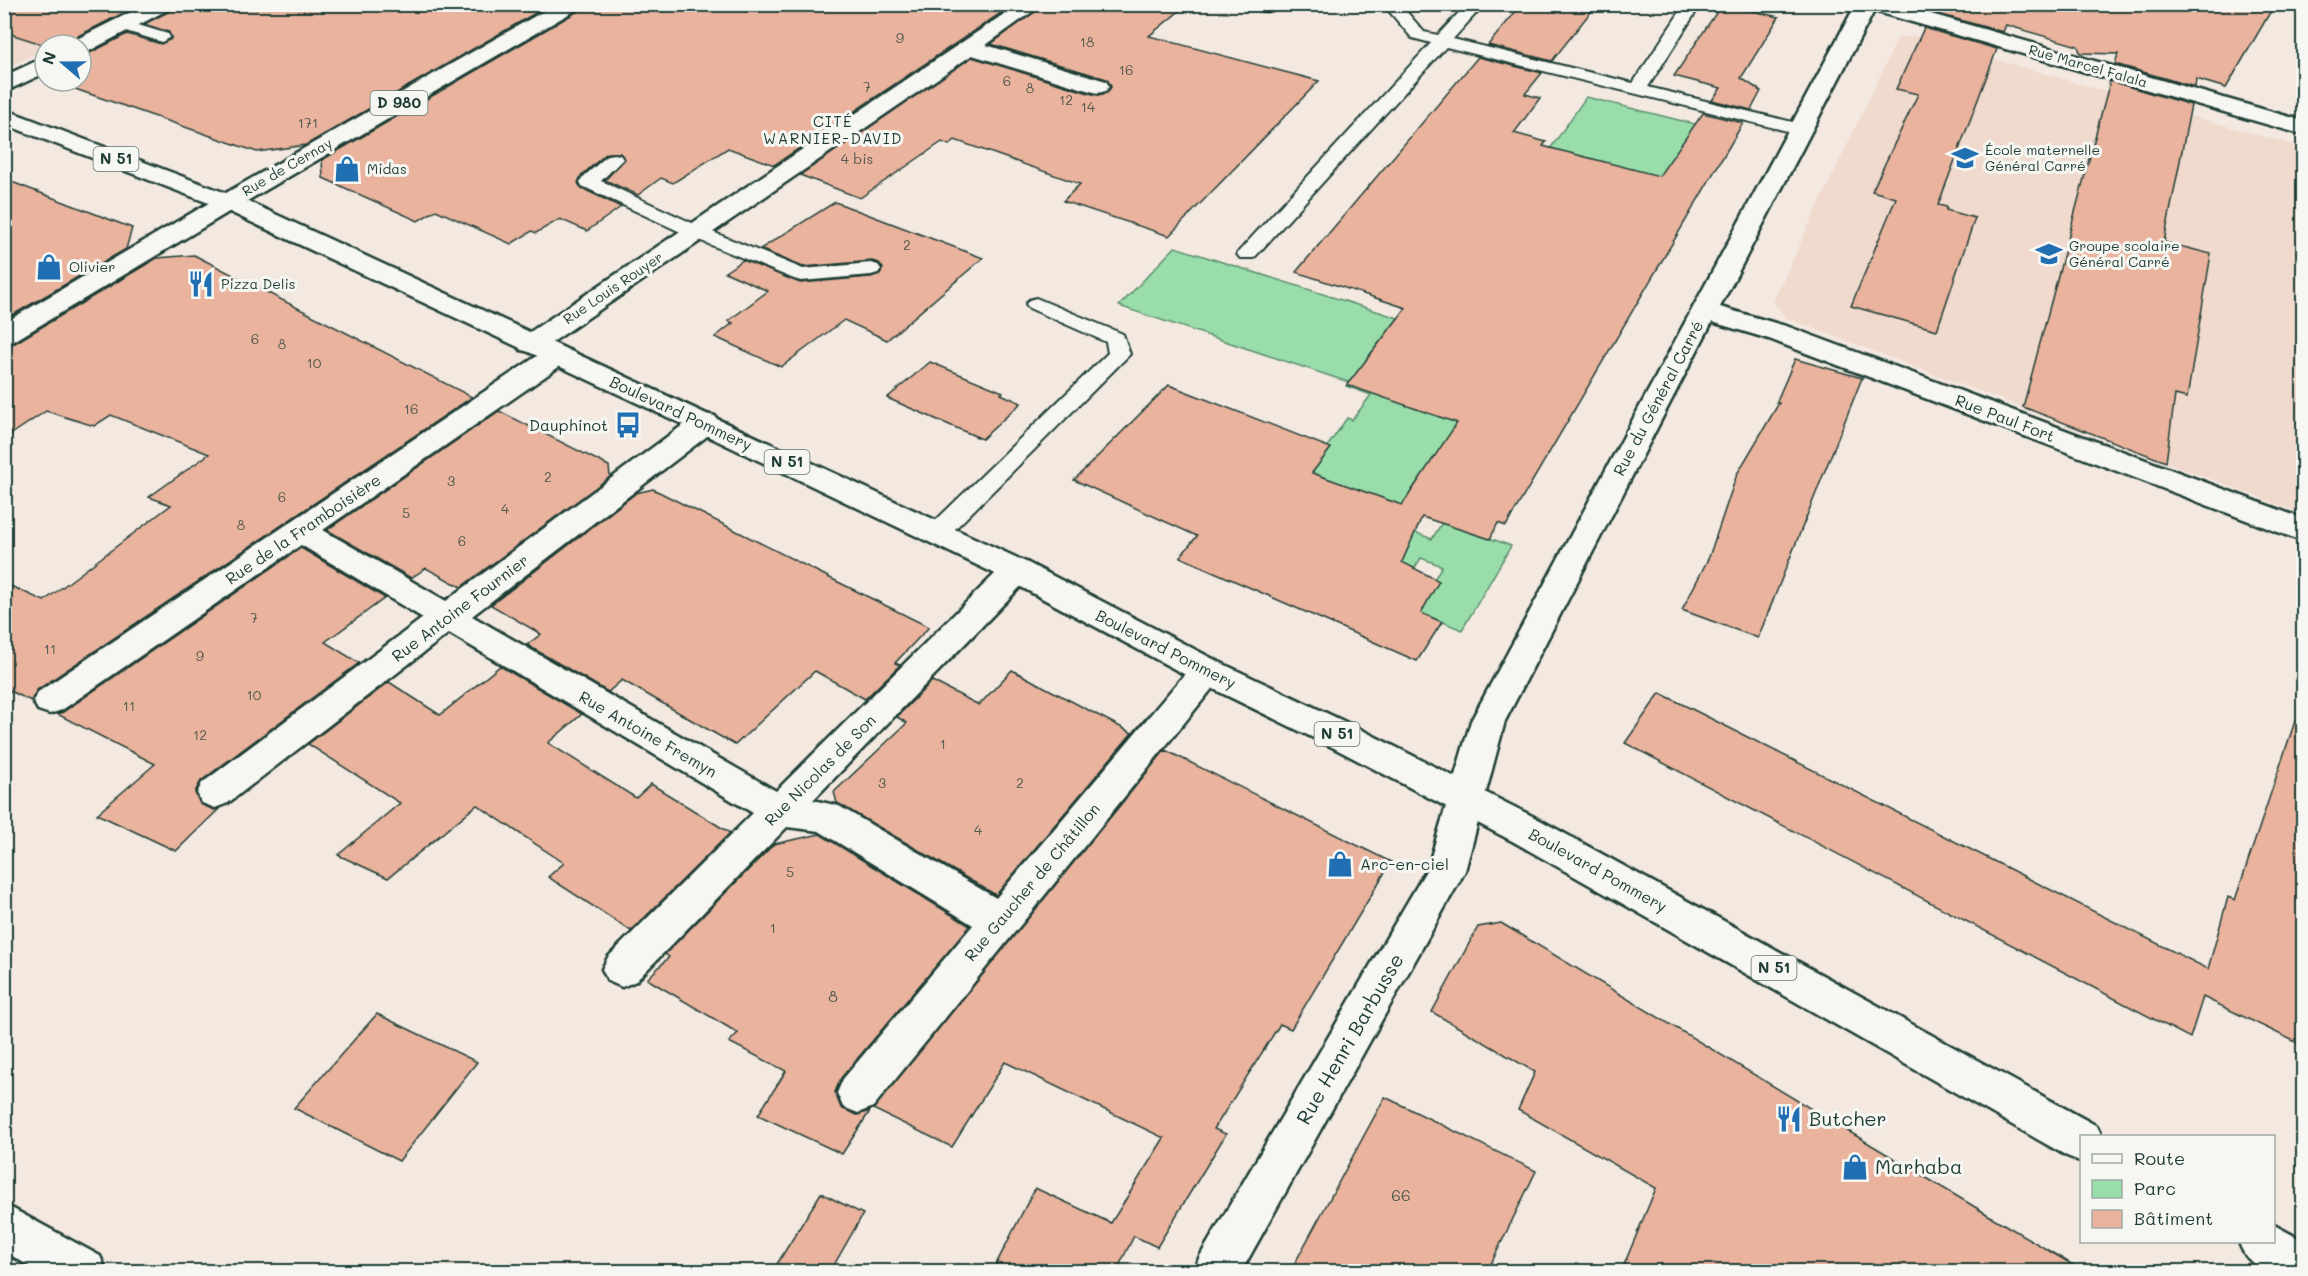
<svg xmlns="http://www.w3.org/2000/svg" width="2308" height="1276" font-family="Mali,sans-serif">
	<rect width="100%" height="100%" fill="#f3e9e1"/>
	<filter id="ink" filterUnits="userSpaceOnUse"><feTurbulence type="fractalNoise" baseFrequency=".0167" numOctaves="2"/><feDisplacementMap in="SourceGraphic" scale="12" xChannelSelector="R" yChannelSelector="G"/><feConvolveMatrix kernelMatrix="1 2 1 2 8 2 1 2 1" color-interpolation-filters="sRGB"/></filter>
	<g filter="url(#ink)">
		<g fill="#f0d9cd">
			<path d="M5 5 45 45V49L12 65 5 63Z"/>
			<path d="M1914 36 2303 148V514L1786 318 1773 301 1898 38Z"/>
		</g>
		<path fill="#99deaa" stroke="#5c8e6f" stroke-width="1.5" d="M1586 97 1735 134 1659 176 1446 419 1465 426 1420 478 1391 523 1432 539 1443 521 1511 546 1462 630 1421 613 1430 597 1425 595 1442 566 1421 558 1399 593 1353 488 1310 472 1347 418 1352 420 1371 395 1346 386 1348 382 1119 306 1175 247 1398 318 1365 361 1539 165Z"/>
		<g fill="#e9b39e" stroke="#1f3d34" stroke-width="1.5">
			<path d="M4 4H141L72 39 69 45H45L4 32Z"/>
			<path d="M176 4H551L306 145 257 152 55 82 81 81V54L90 53 127 34 161 44 171 39 169 32 144 24 172 10Z"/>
			<path d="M584 4H1014L774 165 728 148 673 183 661 178 638 195 605 180 625 159 620 153H607L581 176 578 183 581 188 621 207 587 231 560 219 536 233 532 231 511 244 436 210 418 221 323 178 322 160 580 10Z"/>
			<path d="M1045 4H1188L1149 36 1319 81 1169 236 1063 201 1080 184 955 140 949 145 942 142 860 198 800 175 972 57 1089 93 1097 95 1107 93 1111 87 1107 79 991 44Z"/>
			<path d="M1522 4H1597L1552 61 1488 45Z"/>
			<path d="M1722 4 1779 17 1741 78 1761 91 1751 110 1712 100 1721 88 1674 76Z"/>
			<path d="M1935 4H2275L2226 88 2196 79 2195 87 2115 64 2118 54 2080 53 2078 46 2006 25 2003 32 1931 12Z"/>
			<path d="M1924 28 1997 49 1938 205 1947 207 1946 210 1975 218 1937 330 1851 306 1896 198 1872 191 1918 94 1896 89Z"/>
			<path d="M1478 57 1542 73 1525 94 1540 98 1514 133 1546 142 1543 146 1659 176 1703 113 1743 123 1506 526 1498 523 1490 539 1422 517 1402 562 1439 581 1421 613 1442 622 1417 661 1180 557 1197 536 1074 480 1169 385 1331 448 1312 473 1402 505 1457 423 1347 385 1406 308 1296 272Z"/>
			<path d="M2110 81 2191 105 2164 242 2211 254 2187 398 2175 395 2166 462 2023 407Z"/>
			<path d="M4 179 132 228 126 249 4 320Z"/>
			<path d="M835 202 983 258 887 340 844 320 781 367 715 337 733 323 728 321 768 291 725 272 743 260 800 283 871 277 880 274 883 268 879 263 872 261 803 267 760 249Z"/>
			<path d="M194 255 472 397 37 690 31 701 4 688V583L44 601 171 505 149 497 209 454 111 415 94 426 46 411 4 439V345L15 343 157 258Z"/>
			<path d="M1795 359 1862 378 1758 638 1682 610 1709 557 1737 474 1779 403H1776Z"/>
			<path d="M930 362 1003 392 1001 394 1021 403 982 439 887 398Z"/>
			<path d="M499 411 609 466 610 477 461 587 426 568 411 578 327 530Z"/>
			<path d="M653 489 834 580 929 627 895 663 900 665 865 699 815 671 735 745 622 680 608 692 527 645 541 634 491 605 636 493Z"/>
			<path d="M301 548 385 598 325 642 359 663 201 781 195 792 200 804 214 810 220 808 176 851 97 814 155 764 57 714 63 712Z"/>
			<path d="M500 666 582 714 548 743 636 798 651 784 730 833 631 931 548 877 564 863 477 805 388 878 338 855 400 803 308 744 389 682 440 715Z"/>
			<path d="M1012 670 1132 733 996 895 837 803 834 792 907 723 897 717 932 681 979 705Z"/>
			<path d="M1660 693 2208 969 2228 897 2235 900 2295 721 2304 722V1046L2203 997 2190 1038 1625 743Z"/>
			<path d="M1165 750 1391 862 1291 1029 1280 1024 1214 1129 1226 1134 1157 1247 1134 1236 1116 1272H992L1035 1188 1111 1223 1164 1138 1005 1062 952 1147 873 1109Z"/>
			<path d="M820 834 970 926 841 1078 835 1092 841 1108 857 1115 870 1111 842 1154 758 1115 786 1071 729 1042 738 1033 647 979 669 957 665 954 774 844Z"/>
			<path d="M1501 923 1985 1213 2085 1272H1621L1656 1188 1518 1110 1535 1072 1432 1012 1478 927Z"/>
			<path d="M377 1014 477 1062 399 1161 294 1108Z"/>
			<path d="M1385 1097 1536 1171 1487 1272H1290Z"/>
			<path d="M821 1193 863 1214 830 1272H772Z"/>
		</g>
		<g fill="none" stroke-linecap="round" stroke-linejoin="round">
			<g stroke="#1f3d34" stroke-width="4">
				<g id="lane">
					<path d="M1246 4H1293L1291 7C1276 11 1258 15 1246 4Z"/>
					<path d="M1383 4H1400L1424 32 1438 35 1467 4H1481L1480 9 1453 39 1633 83 1685 4H1701L1648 87 1805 125 1808 129 1805 133 1799 134 1446 47 1254 258H1240L1237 254 1240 250 1431 43 1412 38Z"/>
					<path d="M122 20 168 34 170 37 162 42 116 28 114 25Z"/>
					<path d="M614 154 620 155 623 159 601 181 703 228 803 269 871 263 878 265 881 269 878 273 871 275 801 281 794 279 689 236 582 186 580 182 582 178 608 155Z"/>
					<path d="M1036 298 1123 334 1130 354 945 539 937 541 929 539 925 533 929 527 1108 353 1106 342 1029 308 1026 304 1029 300Z"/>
				</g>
			</g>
			<g stroke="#1f3d34" stroke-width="5">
				<g id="street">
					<path d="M147 4H174L171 8 89 51 81 52V45H71L73 41Z"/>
					<path d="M1019 4H1043L986 45 1106 81 1109 86 1106 91 1098 93 1090 91 972 55 541 350 531 352 521 350 517 344 521 338Z"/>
					<path d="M1856 4H1896L2304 121V135L1874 11 1720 307 1789 327 2304 519V542L1769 339 1712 322 1505 721 1465 871 1459 882 1241 1272H1193L1200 1256 1428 867 1471 721Z"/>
					<path d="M45 57V73L4 92V76Z"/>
					<path d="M556 348 566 350 570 356 566 362 323 530 446 601 695 416 705 414 715 416 719 423 715 430 472 616 776 791 1006 563 1017 560 1028 563 1033 571 1028 579 813 800 839 806 996 898 1195 662 1207 658 1219 662 1224 671 1219 680 873 1107 858 1113 843 1107 837 1093 843 1079 973 925 819 831 787 827 636 981 622 987 608 981 602 969 608 957 753 813 449 633 228 803 215 808 202 803 197 793 202 783 423 618 301 545 62 710 50 714 38 710 33 701 38 692 546 350Z"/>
					<path d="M4 1204 100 1256 107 1272H39L4 1251Z"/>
				</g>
			</g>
			<g stroke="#1f3d34" stroke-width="5">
				<path id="secondary" d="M228 195 237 197 240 202 237 207 14 341 4 343V323L219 197Z"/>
			</g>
			<g stroke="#1f3d34" stroke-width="5">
				<g id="primary">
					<path d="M556 4H582L579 8 247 201 1028 563 1219 662 1358 728 1540 820 2097 1126 2102 1136H2082V1162L2067 1156 1514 842 1334 748 1195 680 1006 579 695 430 219 207 4 124V109L226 193Z"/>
					<path d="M2274 1225 2304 1241V1272C2275 1272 2249 1273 2239 1242H2274Z"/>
				</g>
			</g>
			<use href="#lane" fill="#f6f6f2" fill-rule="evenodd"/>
			<use href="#street" fill="#f6f6f2" fill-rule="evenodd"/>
			<use href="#secondary" fill="#f6f6f2" fill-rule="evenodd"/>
			<use href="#primary" fill="#f6f6f2" fill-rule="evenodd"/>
		</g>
	</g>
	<defs>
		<g id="school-bare" transform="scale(2.07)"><path d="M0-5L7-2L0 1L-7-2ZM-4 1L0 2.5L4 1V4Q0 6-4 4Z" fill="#1f6fb2" stroke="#f6f6f2" stroke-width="2.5" paint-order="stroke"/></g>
		<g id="shop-bare" transform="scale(2.07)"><path d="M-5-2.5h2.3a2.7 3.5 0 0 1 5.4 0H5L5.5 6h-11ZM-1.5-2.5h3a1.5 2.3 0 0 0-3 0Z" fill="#1f6fb2" stroke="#f6f6f2" stroke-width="2.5" paint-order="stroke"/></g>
		<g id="restaurant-bare" transform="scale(2.07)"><path d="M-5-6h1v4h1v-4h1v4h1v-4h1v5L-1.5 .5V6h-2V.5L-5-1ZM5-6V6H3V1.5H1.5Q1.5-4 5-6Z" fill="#1f6fb2" stroke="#f6f6f2" stroke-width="2.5" paint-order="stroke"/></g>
		<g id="bus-bare" transform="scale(2.07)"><path d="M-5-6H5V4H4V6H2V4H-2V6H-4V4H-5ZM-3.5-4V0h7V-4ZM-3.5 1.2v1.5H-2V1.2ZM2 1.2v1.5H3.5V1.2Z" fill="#1f6fb2" stroke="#f6f6f2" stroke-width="2.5" paint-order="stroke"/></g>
	</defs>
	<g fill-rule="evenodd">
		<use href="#school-bare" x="1965" y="158"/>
		<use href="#shop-bare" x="347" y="169"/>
		<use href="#school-bare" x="2049" y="254"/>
		<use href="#shop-bare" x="49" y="267"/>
		<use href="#restaurant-bare" x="201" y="284"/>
		<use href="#bus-bare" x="628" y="425"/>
		<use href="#shop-bare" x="1340" y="864"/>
		<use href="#restaurant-bare" x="1789" y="1119"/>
		<use href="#shop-bare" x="1855" y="1167"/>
	</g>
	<g text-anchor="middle" stroke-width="6" stroke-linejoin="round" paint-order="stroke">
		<g font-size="14" fill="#525a4e">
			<text x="900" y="43">9</text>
			<text x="1087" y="47">18</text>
			<text x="1126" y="75">16</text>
			<text x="1007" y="86">6</text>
			<text x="867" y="92">7</text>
			<text x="1030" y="93">8</text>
			<text x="1066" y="105">12</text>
			<text x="1088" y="112">14</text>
			<text x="308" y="128">171</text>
			<text x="857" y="164">4 bis</text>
			<text x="907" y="250">2</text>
			<text x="255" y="344">6</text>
			<text x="282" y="349">8</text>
			<text x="314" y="368">10</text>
			<text x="411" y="414">16</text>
			<text x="548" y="482">2</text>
			<text x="451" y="486">3</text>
			<text x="282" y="502">6</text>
			<text x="505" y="514">4</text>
			<text x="406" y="518">5</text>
			<text x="241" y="530">8</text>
			<text x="462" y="546">6</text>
			<text x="254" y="623">7</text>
			<text x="50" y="654">11</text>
			<text x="200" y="661">9</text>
			<text x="254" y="700">10</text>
			<text x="129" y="711">11</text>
			<text x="200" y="740">12</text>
			<text x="943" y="749">1</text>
			<text x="882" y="788">3</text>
			<text x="1020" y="788">2</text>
			<text x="978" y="835">4</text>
			<text x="790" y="877">5</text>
			<text x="773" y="933">1</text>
		</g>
		<g font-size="14" fill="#1f3d34" stroke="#f6f6f2">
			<text transform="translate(2088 66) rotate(16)" y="5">Rue Marcel Falala</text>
			<text transform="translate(287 167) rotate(-30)" y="5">Rue de Cernay</text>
			<text transform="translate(613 288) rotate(-34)" y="5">Rue Louis Rouyer</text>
		</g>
		<g font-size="14" fill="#1f3d34" stroke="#f6f6f2" text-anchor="start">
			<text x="1985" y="155">École maternelle<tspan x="1985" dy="16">Général Carré</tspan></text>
			<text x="367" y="174">Midas</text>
			<text x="2069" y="251">Groupe scolaire<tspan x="2069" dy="16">Général Carré</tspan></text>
			<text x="69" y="272">Olivier</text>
			<text x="221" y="289">Pizza Delis</text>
		</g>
		<g fill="#f6f6f2" stroke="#60746d" stroke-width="1.5">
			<rect x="370.5" y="91" width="57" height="24" rx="4.5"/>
			<rect x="93.5" y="147" width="45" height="24" rx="4.5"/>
			<rect x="764.5" y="450" width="45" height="24" rx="4.5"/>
			<rect x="1314.5" y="722" width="45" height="24" rx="4.5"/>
			<rect x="1751.5" y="956" width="45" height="24" rx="4.5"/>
		</g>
		<g font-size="15" font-weight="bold" fill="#1f3d34">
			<text x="399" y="108">D 980</text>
			<text x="116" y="164">N 51</text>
			<text x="787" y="467">N 51</text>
			<text x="1337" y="739">N 51</text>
			<text x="1774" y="973">N 51</text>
		</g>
		<g font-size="15" letter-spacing="1.5" fill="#1f3d34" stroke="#f6f6f2">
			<text x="833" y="127">CITÉ<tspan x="833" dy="17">WARNIER-DAVID</tspan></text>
		</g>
		<g font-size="16" fill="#1f3d34" stroke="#f6f6f2">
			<text transform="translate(1658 398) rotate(-62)" y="6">Rue du Général Carré</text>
			<text transform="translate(681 413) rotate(25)" y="6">Boulevard Pommery</text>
			<text transform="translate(2005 418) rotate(21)" y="6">Rue Paul Fort</text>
			<text transform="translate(303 529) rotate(-34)" y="6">Rue de la Framboisière</text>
			<text transform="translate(460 608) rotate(-37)" y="6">Rue Antoine Fournier</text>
			<text transform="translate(1166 649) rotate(27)" y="6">Boulevard Pommery</text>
			<text transform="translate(648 734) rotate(30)" y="6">Rue Antoine Fremyn</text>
			<text transform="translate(820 770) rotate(-45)" y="6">Rue Nicolas de Son</text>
			<text transform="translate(1598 870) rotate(29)" y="6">Boulevard Pommery</text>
			<text transform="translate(1032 882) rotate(-50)" y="6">Rue Gaucher de Châtillon</text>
		</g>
		<g font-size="16" fill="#1f3d34" stroke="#f6f6f2" text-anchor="end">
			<text x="608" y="431">Dauphinot</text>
			<text x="1360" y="870" text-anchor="start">Arc-en-ciel</text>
		</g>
		<g font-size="16" fill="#525a4e">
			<text x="833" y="1002">8</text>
			<text x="1401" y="1201">66</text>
		</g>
		<g font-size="20" fill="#1f3d34" stroke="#f6f6f2">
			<text transform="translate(1350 1039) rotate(-60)" y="7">Rue Henri Barbusse</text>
		</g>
		<g font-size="20" fill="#1f3d34" stroke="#f6f6f2" text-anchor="start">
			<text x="1809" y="1126">Butcher</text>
			<text x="1875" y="1174">Marhaba</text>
		</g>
	</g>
	<rect width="2308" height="1276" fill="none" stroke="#f6f6f2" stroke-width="24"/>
	<rect x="12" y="12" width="2284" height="1252" fill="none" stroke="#1f3d34" stroke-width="2" filter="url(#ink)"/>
	<rect x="2080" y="1135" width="195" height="108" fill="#f6f6f2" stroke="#a0aca6" stroke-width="1.5"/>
	<rect x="2092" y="1154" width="30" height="9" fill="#f6f6f2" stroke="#a0aca6" stroke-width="1.5"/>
	<text x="2134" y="1165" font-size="18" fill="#1f3d34">Route</text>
	<rect x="2092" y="1180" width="30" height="18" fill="#99deaa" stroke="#a0aca6" stroke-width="1.5"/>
	<text x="2134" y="1195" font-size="18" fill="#1f3d34">Parc</text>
	<rect x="2092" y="1210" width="30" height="18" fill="#e9b39e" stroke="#a0aca6" stroke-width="1.5"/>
	<text x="2134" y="1225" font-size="18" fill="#1f3d34">Bâtiment</text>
	<g transform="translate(63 63) rotate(290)"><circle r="28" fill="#f6f6f2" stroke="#a0aca6" stroke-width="1.5"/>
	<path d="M0-4.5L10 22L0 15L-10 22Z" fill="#1f6fb2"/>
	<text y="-9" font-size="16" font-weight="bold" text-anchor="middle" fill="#1f3d34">N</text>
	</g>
</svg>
